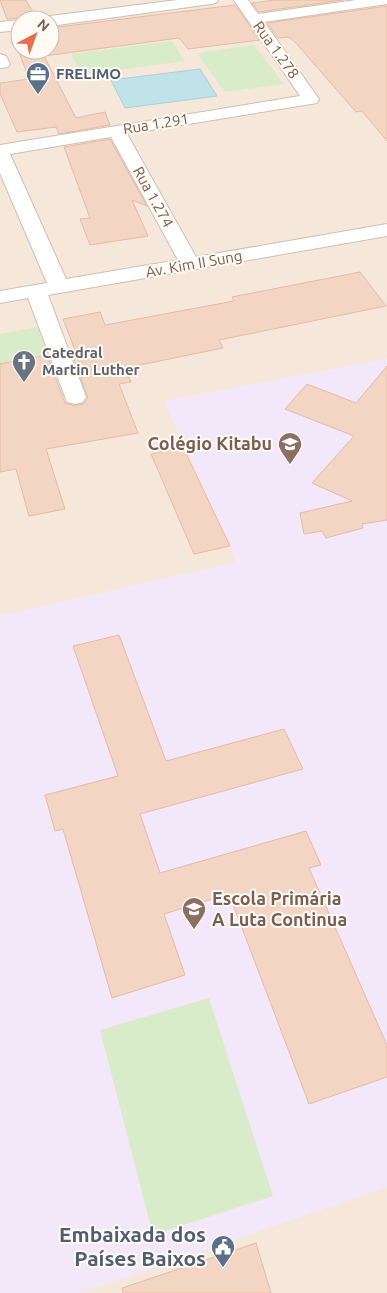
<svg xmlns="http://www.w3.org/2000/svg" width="387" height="1293" font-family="Ubuntu,sans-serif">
	<rect width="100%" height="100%" fill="#fdf6ec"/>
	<path fill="#f5e8da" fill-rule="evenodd" d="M0 0H387V1293H0ZM20 20H50V50H20Z"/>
	<path fill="#f3e8fa" d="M387 359V1187L80 1293H0V616L237 562 164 401Z"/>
	<g fill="#d8ecc9">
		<path d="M172 41 185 61 82 75 71 54Z"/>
		<path d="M254 45 284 84 225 92 197 53Z"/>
		<path d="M38 327 52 364 43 366 29 364 27 359 0 364V334Z"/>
		<path d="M209 998 273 1196 153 1235 100 1030Z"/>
	</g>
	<path fill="#bfe3e8" stroke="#a5d3da" d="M200 69 217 96 125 108 111 80Z"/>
	<g fill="#f3d5c3" stroke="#e6bba3">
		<path d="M0 0H26L37 20H22L20 18 7 19Z"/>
		<path d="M275 0H343L259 12 252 3Z"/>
		<path d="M235 5 260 40 188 49 179 38 44 56 76 118 105 112 110 125 59 134 56 127 17 132 0 94V83L29 79 12 33 20 32V50H50V28Z"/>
		<path d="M387 6V141L362 111 356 112 295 42 289 37 278 38 267 23Z"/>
		<path d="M110 139 147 206 132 200 148 236 90 245 80 219 90 218 64 147Z"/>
		<path d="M360 272 386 306 219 340 223 348 125 368 131 382 119 384 138 433 46 449 65 509 29 516 16 469 0 472V364L47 355 65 403 75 406 83 404 88 398 71 351 75 350 63 319 100 312 105 325 234 301 232 297Z"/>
		<path d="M387 366V520L362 524 363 528 326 538 322 531 304 534 300 513 352 501 312 483 354 436 285 409 307 384 356 403Z"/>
		<path d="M183 447 230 546 194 554 151 454Z"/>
		<path d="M119 635 166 761 284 729 303 769 140 814 160 873 306 831 321 865 309 868 387 1045V1077L309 1104 229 894 164 914 185 975 112 998 63 829 55 831 45 795 118 776 73 646Z"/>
		<path d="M256 1243 271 1293H123L122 1288Z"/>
	</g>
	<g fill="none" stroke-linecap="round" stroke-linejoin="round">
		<g stroke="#d1beb0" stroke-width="2">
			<g id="minor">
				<path d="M177 0H218L216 3 211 4 50 26V20H43L50 16Z"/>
				<path d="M234 0H248L258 14 356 0H387V4L264 22 319 99 317 103 127 134 196 257 387 224V236L48 295 86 397 83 402 75 404 67 402 28 298 0 303V291L47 283 0 173V145L300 96ZM111 137 178 260 66 279 10 154Z"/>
				<path d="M20 20V30L0 32V22Z"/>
				<path d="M0 54 6 56 10 64 8 67 0 68Z"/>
			</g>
		</g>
		<use href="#minor" fill="#fff" fill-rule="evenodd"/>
	</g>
	<defs>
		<g id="office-pin" transform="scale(1.25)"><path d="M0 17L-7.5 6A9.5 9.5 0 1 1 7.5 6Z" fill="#5c6f8a" stroke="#fffaf3"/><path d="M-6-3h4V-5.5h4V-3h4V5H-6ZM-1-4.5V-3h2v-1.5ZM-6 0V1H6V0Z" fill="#fff"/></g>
		<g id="church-pin" transform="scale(1.25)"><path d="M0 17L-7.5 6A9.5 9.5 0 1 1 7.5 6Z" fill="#6b7280" stroke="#fffaf3"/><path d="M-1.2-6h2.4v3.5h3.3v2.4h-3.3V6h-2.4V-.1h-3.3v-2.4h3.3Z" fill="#fff"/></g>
		<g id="school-pin" transform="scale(1.25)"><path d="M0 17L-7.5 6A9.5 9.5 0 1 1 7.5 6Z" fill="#8d6e63" stroke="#fffaf3"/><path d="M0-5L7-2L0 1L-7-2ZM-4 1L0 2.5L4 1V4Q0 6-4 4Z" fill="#fff"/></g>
		<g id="civic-pin" transform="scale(1.25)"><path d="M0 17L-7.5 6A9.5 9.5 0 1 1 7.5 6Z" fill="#5c6f8a" stroke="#fffaf3"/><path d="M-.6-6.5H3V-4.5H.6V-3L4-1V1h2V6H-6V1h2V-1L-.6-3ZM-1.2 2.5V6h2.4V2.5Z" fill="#fff"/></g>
	</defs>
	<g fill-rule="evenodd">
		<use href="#office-pin" x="38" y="74"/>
		<use href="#church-pin" x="24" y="362"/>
		<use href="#school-pin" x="290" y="444"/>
		<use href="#school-pin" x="194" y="909"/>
		<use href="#civic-pin" x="223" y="1247"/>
	</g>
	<g text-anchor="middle" stroke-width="4" stroke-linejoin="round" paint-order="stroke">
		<g font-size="15" fill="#7a5c4d" stroke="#fffaf3">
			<text transform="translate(276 50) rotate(54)" y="5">Rua 1.278</text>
			<text transform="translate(156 124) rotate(-9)" y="5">Rua 1.291</text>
			<text transform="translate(153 197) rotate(61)" y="5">Rua 1.274</text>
			<text transform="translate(194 264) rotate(-10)" y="5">Av. Kim II Sung</text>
		</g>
		<g font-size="15" font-weight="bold" fill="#4e5e75" stroke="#fffaf3" text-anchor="start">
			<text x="56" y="79">FRELIMO</text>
		</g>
		<g font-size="15" font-weight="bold" fill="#5b616d" stroke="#fffaf3" text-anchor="start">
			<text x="42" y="358">Catedral<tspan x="42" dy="17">Martin Luther</tspan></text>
		</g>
		<g font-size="18" font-weight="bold" fill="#785e54" stroke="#fffaf3" text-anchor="end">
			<text x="272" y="450">Colégio Kitabu</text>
			<text x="212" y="905" text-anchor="start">Escola Primária<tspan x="212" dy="21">A Luta Continua</tspan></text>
		</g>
		<g font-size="21" font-weight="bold" fill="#4e5e75" stroke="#fffaf3" text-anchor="end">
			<text x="206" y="1242">Embaixada dos<tspan x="206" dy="24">Países Baixos</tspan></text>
		</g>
	</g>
	<g transform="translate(35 35) rotate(41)"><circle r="24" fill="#fffaf3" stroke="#cabbb1"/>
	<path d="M0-4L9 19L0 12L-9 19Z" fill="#e76f51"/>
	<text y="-8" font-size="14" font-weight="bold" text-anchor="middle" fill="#7a5c4d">N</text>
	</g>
</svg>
